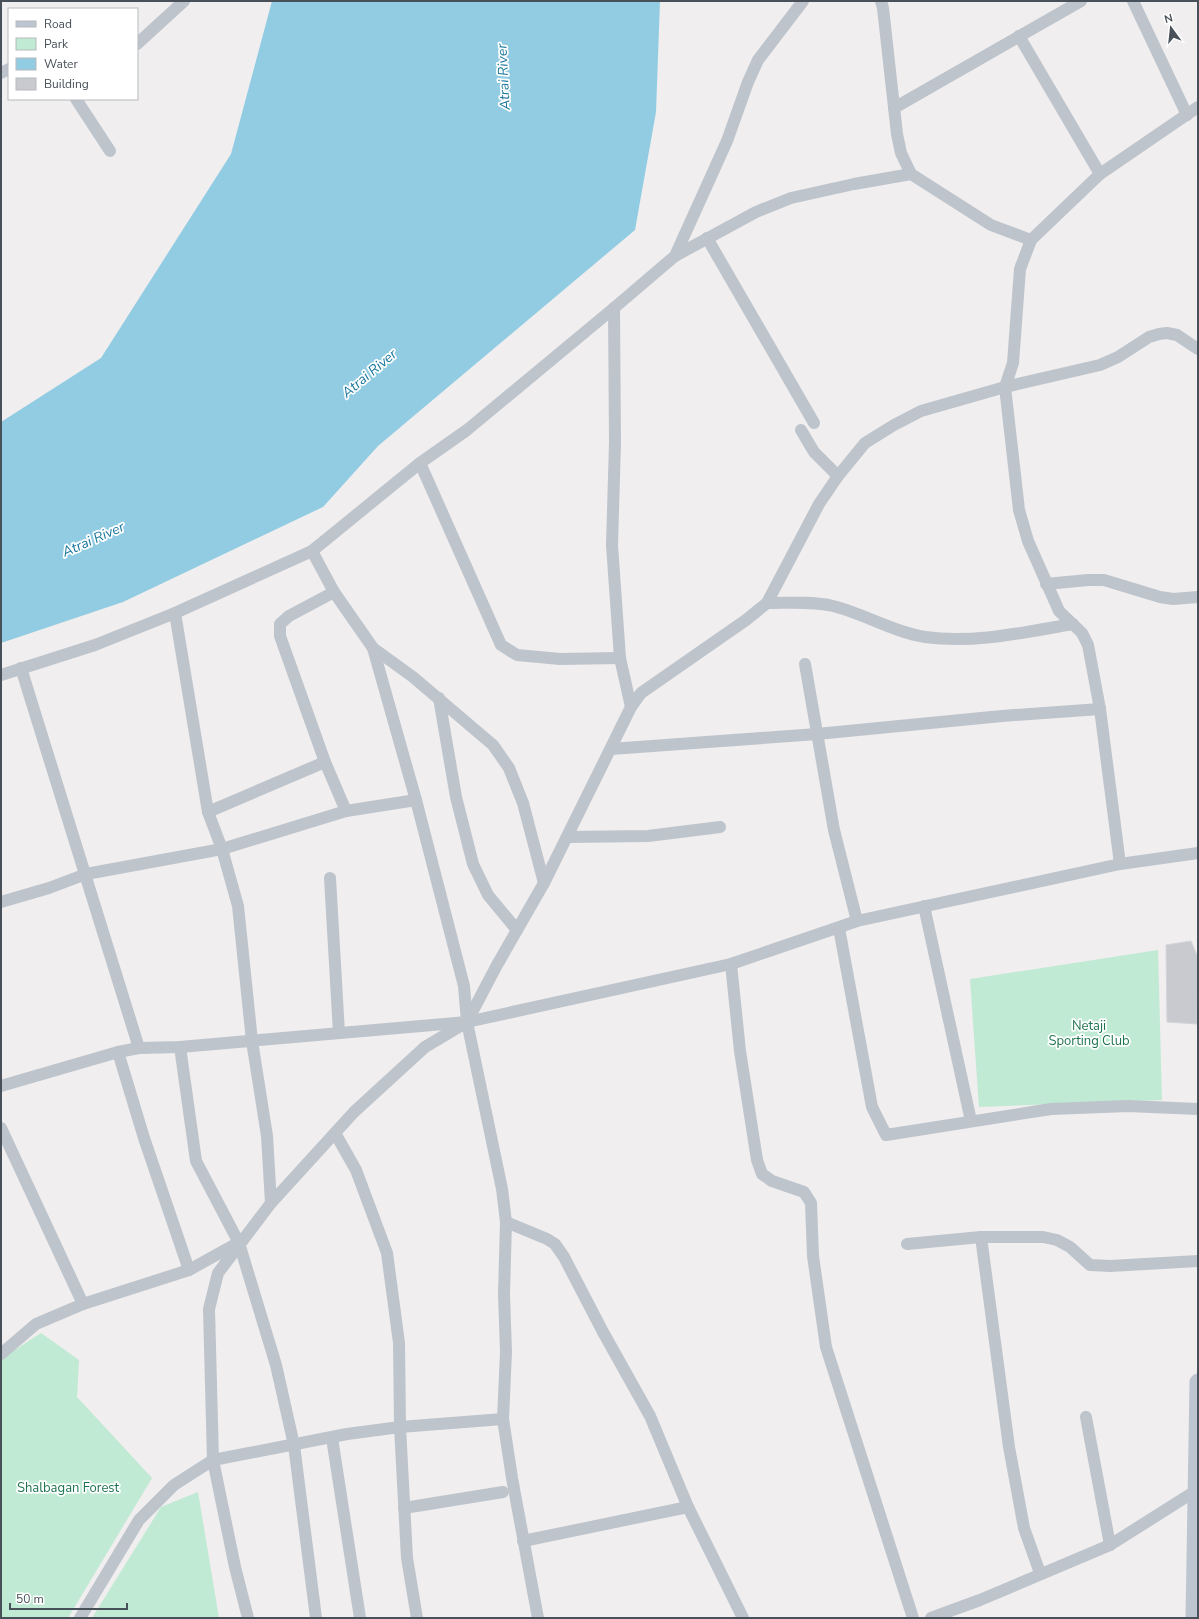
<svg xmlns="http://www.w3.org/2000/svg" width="1199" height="1619" font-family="'Nunito Sans',sans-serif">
	<rect width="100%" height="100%" fill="#f0eeee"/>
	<g fill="#c0ead4">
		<path d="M1158 950 1162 1100 979 1107 970 979Z"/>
		<path d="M41 1333 79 1360 77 1397 152 1478 68 1618H1V1359Z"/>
		<path d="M198 1492 219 1618H92L161 1507Z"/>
	</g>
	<path fill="#91cce3" d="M272 1H660L656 112 635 230 378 446 323 507 123 602 1 643V422L101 358 231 154Z"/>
	<path fill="#c9cad0" stroke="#d3d4d9" d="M1191 941 1198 958 1197 1024 1167 1022 1166 945Z"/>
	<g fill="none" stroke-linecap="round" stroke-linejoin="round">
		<g stroke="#bec4cc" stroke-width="12">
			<path d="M881 1 883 8 897 134 901 153 911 174 991 225 1031 240"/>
			<path d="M1133 1 1187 115"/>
			<path d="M1019 36 1100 174"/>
			<path d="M137 44 184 1"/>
			<path d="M1 73 9 69"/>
			<path d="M76 99 110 151"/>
			<path d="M894 108 1081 1"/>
			<path d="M707 238 814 423"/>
			<path d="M675 256 756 212 791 198 854 184 911 174"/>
			<path d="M614 308 615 443 612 545 620 658 631 707"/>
			<path d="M801 430 814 452 838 476"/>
			<path d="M420 463 501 645 517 655 560 659 620 658"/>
			<path d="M312 551 334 592 373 648 413 677 493 745 509 768 523 803 544 883"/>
			<path d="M1046 584 1088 580H1104L1160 597 1173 599 1198 597"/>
			<path d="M334 592 289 616 280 624V636L325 762 346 811"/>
			<path d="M767 603C789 603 812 601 833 606 865 614 893 632 925 637 974 644 1025 632 1073 624"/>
			<path d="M175 613 208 812 222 849 238 906 252 1041 267 1136 271 1203"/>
			<path d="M373 648 416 800 464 986 467 1022 502 1189 506 1222 504 1294 506 1352 503 1419 512 1478 538 1618"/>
			<path d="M805 664 834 830 857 921"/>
			<path d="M21 668 139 1048"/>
			<path d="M1 675 95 645 175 613 312 551 420 463 467 430 614 308 675 256 727 141 748 82 758 60 803 1"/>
			<path d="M439 698 456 797 473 864 488 895 517 930"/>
			<path d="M611 749 817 734 1002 716 1100 709"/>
			<path d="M208 812 325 762"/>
			<path d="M567 837 648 836 720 827"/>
			<path d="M1120 864 1100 709 1088 645 1082 633 1059 611 1028 541 1019 510 1005 387 1100 365 1118 357 1149 337 1159 334 1167 333 1177 335 1198 349"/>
			<path d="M330 878 339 1033"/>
			<path d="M1 902 49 888 86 874 222 849 346 811 416 800"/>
			<path d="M924 906 971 1121"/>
			<path d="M839 928 872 1107 886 1135 1051 1109 1128 1106 1198 1109"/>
			<path d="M731 964 740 1051 757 1160 762 1174 772 1181 804 1192 811 1203 813 1256 826 1347 913 1618"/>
			<path d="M180 1047 196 1161 239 1243 276 1365 294 1445 316 1618"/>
			<path d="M118 1052 144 1138 189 1270"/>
			<path d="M1 1086 118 1052 139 1048 180 1047 467 1022 731 964 857 921 1120 864 1198 853"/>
			<path d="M1 1128 83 1304"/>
			<path d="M335 1133 356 1170 387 1253 399 1343 400 1427 407 1558 417 1618"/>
			<path d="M506 1222 547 1239 555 1244 564 1257 603 1332 650 1416 688 1507 743 1618"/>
			<path d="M981 1237 1009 1447 1024 1528 1040 1573"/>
			<path d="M907 1244 981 1237H1043L1057 1240 1070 1247 1090 1265 1110 1266 1198 1261"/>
			<path d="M1 1354 36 1324 83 1304 189 1270 236 1244"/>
			<path d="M1086 1417 1110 1545"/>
			<path d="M332 1438 360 1618"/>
			<path d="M404 1508 503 1492"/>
			<path d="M523 1541 688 1507"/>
			<path d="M80 1618 139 1520 174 1485 213 1460 347 1434 400 1427 503 1419"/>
			<path d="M248 1618 235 1567 213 1460 209 1309 218 1273 271 1203 354 1112 425 1047 467 1022 497 965 544 883 631 707 641 693 746 620 767 603 819 504 838 476 865 443 894 425 921 411 1005 387 1013 363 1020 269 1031 240 1100 174 1198 107"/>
			<path d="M931 1618 980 1600 1110 1545 1197 1490"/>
		</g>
		<path stroke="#bdc5d0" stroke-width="17" d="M1194 1618 1198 1382"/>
	</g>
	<g text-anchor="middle" stroke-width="3.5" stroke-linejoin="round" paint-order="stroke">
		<g font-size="13" fill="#1f7450" stroke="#fff">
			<text x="1089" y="1030">Netaji<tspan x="1089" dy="15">Sporting Club</tspan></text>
			<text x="68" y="1492">Shalbagan Forest</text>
		</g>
		<g font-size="14" font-style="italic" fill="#19779c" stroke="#fff">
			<text transform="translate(503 77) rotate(-93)" y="5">Atrai River</text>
			<text transform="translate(369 373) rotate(-40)" y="5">Atrai River</text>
			<text transform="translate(93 539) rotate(-24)" y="5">Atrai River</text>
		</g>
	</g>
	<rect width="1199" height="1619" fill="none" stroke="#48505a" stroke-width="4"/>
	<rect x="8" y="8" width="130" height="92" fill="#ffffff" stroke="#b6b9bd"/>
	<rect x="16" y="21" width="20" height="6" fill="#bdc5d0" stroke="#b6b9bd"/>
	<text x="44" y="28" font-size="12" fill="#48505a">Road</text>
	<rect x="16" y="38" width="20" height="12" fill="#c0ead4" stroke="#b6b9bd"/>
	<text x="44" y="48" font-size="12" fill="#48505a">Park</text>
	<rect x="16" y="58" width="20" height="12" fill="#91cce3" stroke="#b6b9bd"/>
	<text x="44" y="68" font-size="12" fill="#48505a">Water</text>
	<rect x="16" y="78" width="20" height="12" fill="#c9cad0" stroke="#b6b9bd"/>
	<text x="44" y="88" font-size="12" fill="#48505a">Building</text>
	<g transform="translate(1171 28) rotate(345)" stroke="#ffffff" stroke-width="3" paint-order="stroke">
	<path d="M0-3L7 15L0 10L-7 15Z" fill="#48505a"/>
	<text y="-6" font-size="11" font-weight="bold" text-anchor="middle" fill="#48505a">N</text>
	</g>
	<path d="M10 1603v6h117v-6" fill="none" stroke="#48505a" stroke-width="2"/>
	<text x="16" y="1603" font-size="12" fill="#48505a" stroke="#ffffff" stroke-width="3" paint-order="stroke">50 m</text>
</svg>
